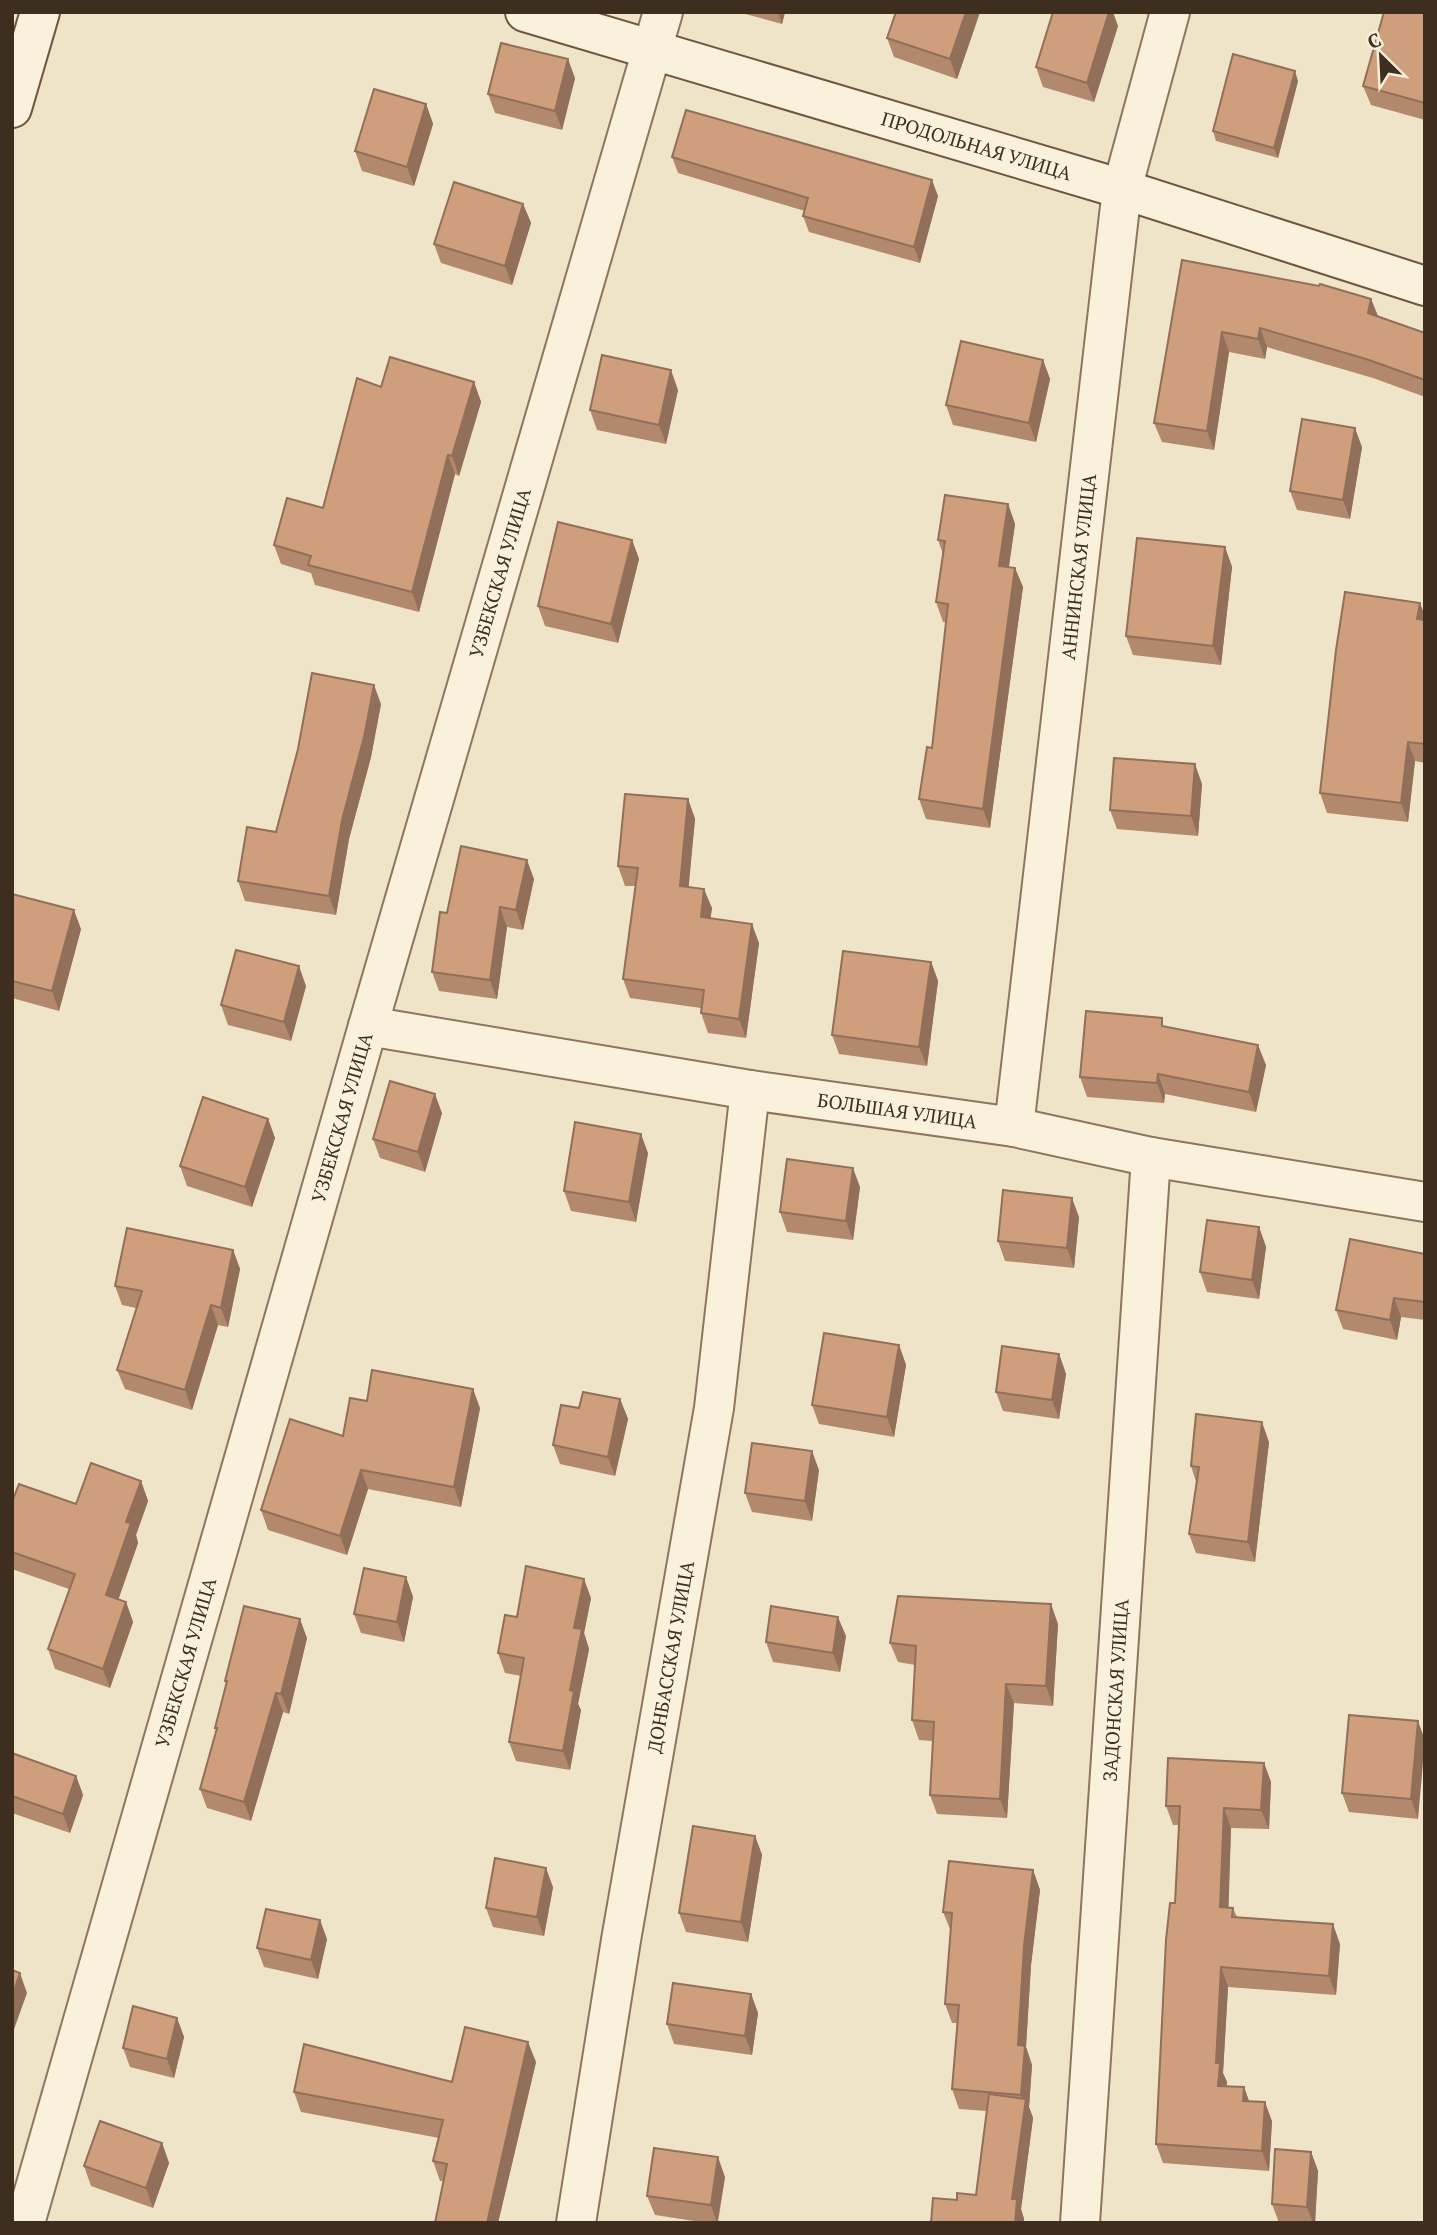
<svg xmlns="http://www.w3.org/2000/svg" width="1437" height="2235" font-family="'PT Serif',serif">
	<rect width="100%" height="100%" fill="#f0e4c8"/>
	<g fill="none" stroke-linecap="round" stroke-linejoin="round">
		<g stroke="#8d765c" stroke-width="42">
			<g id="street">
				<path id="s1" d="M368 1026 750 1090 1014 1127 1151 1157 1425 1202"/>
				<path id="s2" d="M1014 1127 1122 189 1170 12"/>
				<path id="s3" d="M25 2223 368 1026 663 12"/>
				<path id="s4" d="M576 2223 621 1940 714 1408 750 1090"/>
				<path id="s5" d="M1080 2223 1151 1157"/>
			</g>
		</g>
		<g stroke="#6f573f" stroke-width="42">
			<g id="secondary">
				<path id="s6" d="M525 12 1122 189 1425 286"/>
				<path d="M12 108 40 12"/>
			</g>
		</g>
		<use href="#street" stroke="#faf1dc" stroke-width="38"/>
		<use href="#secondary" stroke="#faf1dc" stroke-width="38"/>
	</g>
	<g fill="#b2896c">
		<path d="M738 12H785L782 24Z"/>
		<path d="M896 12H980L957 79 894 57 887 38Z"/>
		<path d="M1425 12V120L1371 105 1363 86Z"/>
		<path d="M1118 26 1094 102 1043 87 1036 67Z"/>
		<path d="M575 78 562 130 495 113 488 94Z"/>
		<path d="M1298 81 1278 158 1216 141 1213 131Z"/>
		<path d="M426 104 433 124 414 186 362 171 355 151Z"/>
		<path d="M672 157 938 196 920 263 809 232 803 216 805 211 678 173Z"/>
		<path d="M523 204 531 223 512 285 441 263 434 244Z"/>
		<path d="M1182 260 1371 299 1378 316 1425 333V397L1373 378 1267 347 1265 359 1229 352 1214 450 1162 442 1154 423Z"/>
		<path d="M1043 360 1050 379 1036 442 953 425 946 405Z"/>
		<path d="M474 382 481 402 459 476 455 474 419 612 315 585 311 573 281 564 274 545 323 508 381 387Z"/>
		<path d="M678 390 666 444 597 430 590 410Z"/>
		<path d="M1362 447 1350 519 1297 510 1290 491Z"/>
		<path d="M1008 504 1015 524 1009 567 1015 568 1023 587 990 828 926 819 919 799 932 748 946 622H943L936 602 943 554 938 540Z"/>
		<path d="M632 540 639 559 618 643 545 626 538 606Z"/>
		<path d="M1225 547 1232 567 1221 665 1133 655 1126 636Z"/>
		<path d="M1425 616V763L1415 761 1408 822 1327 813 1320 793Z"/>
		<path d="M381 704 371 757 349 839 336 915 245 901 238 881 276 832Z"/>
		<path d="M1202 784 1198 836 1117 829 1110 810Z"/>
		<path d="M688 799 695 819 688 887 712 908 710 918 759 943 746 1038 708 1033 701 1013V1008L630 998 623 979 636 886H625L618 866Z"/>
		<path d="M534 879 523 930 507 927 497 999 439 991 432 972 447 913Z"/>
		<path d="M12 894 81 929 59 1011 12 998Z"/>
		<path d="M931 962 938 981 927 1066 839 1054 832 1035Z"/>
		<path d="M306 986 291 1041 228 1025 221 1005Z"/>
		<path d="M1166 1027 1266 1065 1256 1112 1165 1094 1164 1103 1087 1097 1080 1077Z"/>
		<path d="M442 1113 425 1172 380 1158 373 1139Z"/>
		<path d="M268 1119 275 1138 252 1207 187 1186 180 1166Z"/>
		<path d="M648 1153 636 1222 571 1211 564 1191Z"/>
		<path d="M860 1187 853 1240 787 1232 780 1212Z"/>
		<path d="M1079 1217 1074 1268 1005 1261 998 1241Z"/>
		<path d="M1259 1227 1266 1247 1259 1299 1207 1292 1200 1272Z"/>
		<path d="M233 1250 240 1269 228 1327 218 1325 192 1410 125 1389 117 1370 136 1308 122 1305 115 1286Z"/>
		<path d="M1425 1254V1320L1401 1317 1397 1340 1343 1329 1336 1310Z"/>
		<path d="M899 1345 906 1365 894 1437 819 1424 812 1405Z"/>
		<path d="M1059 1354 1066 1374 1059 1419 1003 1411 996 1392Z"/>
		<path d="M620 1399 628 1419 615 1476 560 1464 553 1445 579 1408Z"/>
		<path d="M367 1401 480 1408 461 1507 368 1489 347 1555 268 1530 261 1510 343 1436Z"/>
		<path d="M1269 1442 1255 1562 1196 1553 1189 1534 1196 1482 1191 1466Z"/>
		<path d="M819 1470 812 1521 752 1512 745 1493Z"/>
		<path d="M141 1481 148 1501 136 1535 138 1543 118 1599 126 1602 133 1622 110 1688 55 1669 48 1649 69 1589 12 1569V1502L76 1504Z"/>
		<path d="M406 1577 413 1597 404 1642 361 1633 354 1614Z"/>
		<path d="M591 1598 584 1633 589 1649 578 1704 581 1710 570 1770 516 1761 509 1742 521 1676 505 1673 498 1653 517 1617Z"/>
		<path d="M1058 1624 1053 1706 1014 1703 1007 1818 937 1814 930 1795 933 1741 919 1740 912 1720 915 1665 898 1662 890 1643Z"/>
		<path d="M846 1636 840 1672 773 1662 766 1642Z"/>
		<path d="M307 1638 289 1714 283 1712 251 1821 207 1808 200 1789 217 1731 215 1728 227 1684 225 1681Z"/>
		<path d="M1418 1721V1819L1349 1812 1342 1793Z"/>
		<path d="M12 1753 76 1776 83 1795 70 1833 12 1813Z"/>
		<path d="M1264 1763 1271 1782 1269 1829 1231 1828 1228 1908H1233L1237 1917 1340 1944 1336 1995 1228 1987 1223 2073 1227 2082 1226 2086 1244 2087 1249 2101 1272 2121 1269 2171 1163 2163 1156 2144 1175 1903 1179 1825H1173L1166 1806Z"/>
		<path d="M755 1836 762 1855 748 1942 686 1932 679 1913Z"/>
		<path d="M1033 1870 1040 1890 1031 1965 1026 2047 1032 2065 1029 2107 1033 2118 1021 2209 1024 2219V2223H931L957 2200 976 2195 987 2111 959 2109 952 2089 957 2023H952L945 2004 951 1932 943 1912Z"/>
		<path d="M553 1887 544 1936 493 1927 486 1908Z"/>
		<path d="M327 1939 318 1979 264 1967 257 1948Z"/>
		<path d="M751 1994 758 2013 752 2055 674 2044 667 2024Z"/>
		<path d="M177 2018 184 2037 174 2078 130 2067 123 2048Z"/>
		<path d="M536 2062 498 2223H435L443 2181H440L433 2161 439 2138 301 2112 294 2092 452 2082Z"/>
		<path d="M162 2143 169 2163 153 2208 91 2186 84 2166Z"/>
		<path d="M1311 2152 1318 2171 1315 2223H1279L1272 2204Z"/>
		<path d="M725 2177 718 2223H707L655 2215 647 2196Z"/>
	</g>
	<g fill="#916f58">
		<path d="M778 12H785L782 24Z"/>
		<path d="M966 12H980L957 79 950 59Z"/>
		<path d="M1104 12H1113L1118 26 1094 102 1087 83Z"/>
		<path d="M568 59 575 78 562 130 555 111Z"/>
		<path d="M1295 71 1298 81 1278 158 1274 148Z"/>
		<path d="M426 104 433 124 414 186 407 167Z"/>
		<path d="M932 180 938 196 920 263 914 247Z"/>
		<path d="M523 204 531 223 512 285 505 266Z"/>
		<path d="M1371 299 1379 319 1368 313Z"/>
		<path d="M1260 328 1267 347 1265 359 1258 339Z"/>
		<path d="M1222 332 1229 352 1214 450 1207 431Z"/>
		<path d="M1043 360 1050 379 1036 442 1029 423Z"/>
		<path d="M671 370 678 390 666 444 659 425Z"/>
		<path d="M474 382 481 402 459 476 452 456Z"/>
		<path d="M1355 428 1362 447 1350 519 1343 500Z"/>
		<path d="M448 455 455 474 419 612 412 592Z"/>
		<path d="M1008 504 1015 524 1006 585 999 566Z"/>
		<path d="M632 540 639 559 618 643 611 624Z"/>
		<path d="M1225 547 1232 567 1221 665 1213 646Z"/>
		<path d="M1015 568 1023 587 990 828 983 809Z"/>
		<path d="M1420 603 1425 616 1424 639 1417 619Z"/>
		<path d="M374 685 381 704 371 757 349 839 336 915 329 896 342 820Z"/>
		<path d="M1408 742 1415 761 1408 822 1401 803Z"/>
		<path d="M1195 764 1202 784 1198 836 1191 816Z"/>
		<path d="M688 799 695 819 687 905 680 886Z"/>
		<path d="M527 860 534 879 523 930 516 910Z"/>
		<path d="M704 889 712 908 708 937 701 917Z"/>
		<path d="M500 907 507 927 497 999 490 980Z"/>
		<path d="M74 910 81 929 59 1011 52 991Z"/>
		<path d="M752 924 759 943 746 1038 739 1019Z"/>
		<path d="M931 962 938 981 927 1066 919 1047Z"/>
		<path d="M299 966 306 986 291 1041 284 1022Z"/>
		<path d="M1258 1045 1266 1065 1256 1112 1249 1092Z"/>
		<path d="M1158 1074 1165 1094 1164 1103 1157 1083Z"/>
		<path d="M435 1094 442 1113 425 1172 418 1152Z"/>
		<path d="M268 1119 275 1138 252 1207 245 1187Z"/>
		<path d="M641 1134 648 1153 636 1222 629 1202Z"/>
		<path d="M853 1168 860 1187 853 1240 846 1221Z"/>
		<path d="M1072 1198 1079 1217 1074 1268 1067 1248Z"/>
		<path d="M1259 1227 1266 1247 1259 1299 1252 1280Z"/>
		<path d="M233 1250 240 1269 228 1327 221 1308Z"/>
		<path d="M1394 1298 1401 1317 1397 1340 1390 1320Z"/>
		<path d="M211 1305 218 1325 192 1410 185 1390Z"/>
		<path d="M899 1345 906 1365 894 1437 887 1417Z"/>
		<path d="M1059 1354 1066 1374 1059 1419 1052 1400Z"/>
		<path d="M473 1389 480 1408 461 1507 454 1487Z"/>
		<path d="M620 1399 628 1419 615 1476 608 1457Z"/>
		<path d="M1262 1422 1269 1442 1255 1562 1248 1542Z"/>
		<path d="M812 1451 819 1470 812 1521 805 1501Z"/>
		<path d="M361 1470 368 1489 347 1555 340 1536Z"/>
		<path d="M141 1481 148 1501 136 1535 138 1543 113 1615 106 1595 126 1522Z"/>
		<path d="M406 1577 413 1597 404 1642 397 1622Z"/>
		<path d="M584 1579 591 1598 584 1633 589 1649 578 1704 581 1710 570 1770 563 1751 570 1690 574 1628Z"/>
		<path d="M126 1602 133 1622 110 1688 103 1669Z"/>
		<path d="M1051 1604 1058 1624 1053 1706 1046 1686Z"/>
		<path d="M838 1617 846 1636 840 1672 833 1653Z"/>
		<path d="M300 1619 307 1638 289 1714 281 1694Z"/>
		<path d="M1006 1684 1014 1703 1007 1818 1000 1799Z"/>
		<path d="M276 1693 283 1712 251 1821 244 1802Z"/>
		<path d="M1418 1721 1425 1740 1418 1819 1411 1799Z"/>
		<path d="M1264 1763 1271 1782 1269 1829 1261 1810Z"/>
		<path d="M76 1776 83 1795 70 1833 63 1814Z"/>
		<path d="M1224 1808 1231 1828 1228 1926 1220 1907Z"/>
		<path d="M755 1836 762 1855 748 1942 741 1922Z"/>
		<path d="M546 1868 553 1887 544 1936 537 1917Z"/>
		<path d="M1033 1870 1040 1890 1031 1965 1026 2047 1032 2065 1029 2107 1033 2118 1021 2209 1024 2219V2223H1015L1012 2199 1025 2105 1021 2095 1018 2045 1024 1946Z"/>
		<path d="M320 1920 327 1939 318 1979 311 1960Z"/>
		<path d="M1333 1924 1340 1944 1336 1995 1329 1976Z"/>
		<path d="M1221 1967 1228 1987 1223 2073 1227 2082 1225 2105 1218 2086 1216 2063Z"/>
		<path d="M20 1973 27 1993 12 2035V1996Z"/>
		<path d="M751 1994 758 2013 752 2055 745 2036Z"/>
		<path d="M177 2018 184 2037 174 2078 167 2059Z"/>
		<path d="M528 2042 536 2062 498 2223H487Z"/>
		<path d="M1244 2087 1251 2107 1243 2101Z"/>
		<path d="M1265 2102 1272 2121 1269 2171 1262 2151Z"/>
		<path d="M162 2143 169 2163 153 2208 146 2188Z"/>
		<path d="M1311 2152 1318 2171 1315 2223H1313L1307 2207Z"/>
		<path d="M718 2157 725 2177 717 2223 711 2205Z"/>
	</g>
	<g fill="#cf9f7d" stroke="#916f58" stroke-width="2">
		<path d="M896 12H966L950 59 887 38Z"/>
		<path d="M1053 12H1109L1087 83 1036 67Z"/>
		<path d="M1384 12H1425V103L1363 86Z"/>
		<path d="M501 43 568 59 555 111 488 94Z"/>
		<path d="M1233 54 1295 71 1274 148 1213 131Z"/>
		<path d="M374 89 426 104 407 167 355 151Z"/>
		<path d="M686 110 932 180 914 247 803 216 808 198 672 157Z"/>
		<path d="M454 182 523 204 505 266 434 244Z"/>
		<path d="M1182 260 1319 286 1320 284 1371 299 1368 313 1425 333V380L1366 359 1260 328 1258 339 1222 332 1207 431 1154 423Z"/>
		<path d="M961 341 1043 360 1029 423 946 405Z"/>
		<path d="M602 355 671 370 659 425 590 410Z"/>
		<path d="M390 357 474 382 452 456 448 455 412 592 308 565 311 556 274 545 287 498 323 508 357 378 381 387Z"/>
		<path d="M1302 419 1355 428 1343 500 1290 491Z"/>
		<path d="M945 495 1008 504 999 566 1015 568 983 809 919 799 927 747 932 748 948 604 936 602 945 541 938 540Z"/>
		<path d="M558 522 632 540 611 624 538 606Z"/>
		<path d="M1137 538 1225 547 1213 646 1126 636Z"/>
		<path d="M1345 592 1420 603 1417 619 1425 620V744L1408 742 1401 803 1320 793 1336 650Z"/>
		<path d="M312 673 374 685 364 737 342 820 329 896 238 881 247 827 276 832 298 749Z"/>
		<path d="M1114 758 1195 764 1191 816 1110 810Z"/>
		<path d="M625 794 688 799 680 886 704 889 701 917 752 924 739 1019 701 1013 704 990 623 979 638 868 618 866Z"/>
		<path d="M461 846 527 860 516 910 500 907 490 980 432 972 440 912 447 913Z"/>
		<path d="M12 894 74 910 52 991 12 981Z"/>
		<path d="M236 950 299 966 284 1022 221 1005Z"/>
		<path d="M843 951 931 962 919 1047 832 1035Z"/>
		<path d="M1086 1011 1162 1018V1026L1258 1045 1249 1092 1158 1074 1157 1083 1080 1077Z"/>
		<path d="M390 1081 435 1094 418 1152 373 1139Z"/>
		<path d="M203 1097 268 1119 245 1187 180 1166Z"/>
		<path d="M575 1122 641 1134 629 1202 564 1191Z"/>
		<path d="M787 1159 853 1168 846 1221 780 1212Z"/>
		<path d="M1003 1190 1072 1198 1067 1248 998 1241Z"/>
		<path d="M1207 1220 1259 1227 1252 1280 1200 1272Z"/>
		<path d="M127 1228 233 1250 221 1308 211 1305 185 1390 117 1370 142 1291 115 1286Z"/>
		<path d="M1350 1239 1425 1254V1302L1394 1298 1390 1320 1336 1310Z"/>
		<path d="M824 1333 899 1345 887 1417 812 1405Z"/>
		<path d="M1002 1346 1059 1354 1052 1400 996 1392Z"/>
		<path d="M372 1370 473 1389 454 1487 361 1470 340 1536 261 1510 290 1419 343 1436 350 1398 367 1401Z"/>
		<path d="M583 1392 620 1399 608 1457 553 1445 561 1405 579 1408Z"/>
		<path d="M1196 1414 1262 1422 1248 1542 1189 1534 1199 1467 1191 1466Z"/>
		<path d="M752 1443 812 1451 805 1501 745 1493Z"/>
		<path d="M91 1463 141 1481 126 1522 131 1523 106 1595 126 1602 103 1669 48 1649 75 1574 12 1552V1502L19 1484 76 1504Z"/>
		<path d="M526 1566 584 1579 574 1628 582 1629 570 1690 574 1691 563 1751 509 1742 524 1658 498 1653 505 1615 517 1617Z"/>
		<path d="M364 1568 406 1577 397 1622 354 1614Z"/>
		<path d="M898 1596 1051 1604 1046 1686 1006 1684 1000 1799 930 1795 934 1722 912 1720 916 1646 890 1643Z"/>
		<path d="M244 1606 300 1619 281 1694 276 1693 244 1802 200 1789 217 1728H215L227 1681H225Z"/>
		<path d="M771 1606 838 1617 833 1653 766 1642Z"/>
		<path d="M1349 1715 1418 1721 1411 1799 1342 1793Z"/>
		<path d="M12 1753 76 1776 63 1814 12 1796Z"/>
		<path d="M1168 1758 1264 1763 1261 1810 1224 1808 1220 1907 1233 1908 1232 1917 1333 1924 1329 1976 1221 1967 1216 2063H1220L1218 2086 1244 2087 1243 2101 1265 2102 1262 2151 1156 2144 1166 1940 1170 1903H1175L1180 1806H1166Z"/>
		<path d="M693 1826 755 1836 741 1922 679 1913Z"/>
		<path d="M495 1858 546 1868 537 1917 486 1908Z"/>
		<path d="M949 1861 1033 1870 1024 1946 1018 2045 1025 2046 1021 2095 952 2089 959 2005 945 2004 952 1913 943 1912Z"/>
		<path d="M266 1909 320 1920 311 1960 257 1948Z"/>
		<path d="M12 1970 20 1973 12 1996Z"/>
		<path d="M673 1983 751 1994 745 2036 667 2024Z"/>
		<path d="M133 2006 177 2018 167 2059 123 2048Z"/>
		<path d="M465 2027 528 2042 487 2223H435L447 2164 433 2161 443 2120 294 2092 304 2044 452 2082Z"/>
		<path d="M989 2094 1026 2099 1012 2199H1017L1015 2223H931L933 2198 957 2200V2193L976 2195Z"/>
		<path d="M100 2121 162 2143 146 2188 84 2166Z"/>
		<path d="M654 2148 718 2157 711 2205 647 2196Z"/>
		<path d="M1275 2149 1311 2152 1307 2207 1272 2204Z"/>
	</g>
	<g text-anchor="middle" stroke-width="6" stroke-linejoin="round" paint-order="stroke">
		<g font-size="19" fill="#3d2e20" stroke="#f7eed8">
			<text dy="7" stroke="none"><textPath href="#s6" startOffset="471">ПРОДОЛЬНАЯ УЛИЦА</textPath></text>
			<text dy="7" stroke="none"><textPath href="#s2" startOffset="564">АННИНСКАЯ УЛИЦА</textPath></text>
			<text dy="7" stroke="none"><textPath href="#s3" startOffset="1717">УЗБЕКСКАЯ УЛИЦА</textPath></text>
			<text dy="7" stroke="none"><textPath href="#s1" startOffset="536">БОЛЬШАЯ УЛИЦА</textPath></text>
			<text dy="7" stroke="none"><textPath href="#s3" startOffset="1150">УЗБЕКСКАЯ УЛИЦА</textPath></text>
			<text dy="7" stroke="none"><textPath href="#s4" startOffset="574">ДОНБАССКАЯ УЛИЦА</textPath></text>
			<text dy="7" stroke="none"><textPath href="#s3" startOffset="583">УЗБЕКСКАЯ УЛИЦА</textPath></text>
			<text dy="7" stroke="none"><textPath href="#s5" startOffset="534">ЗАДОНСКАЯ УЛИЦА</textPath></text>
		</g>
	</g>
	<rect width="1437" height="2235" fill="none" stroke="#3d2e20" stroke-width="28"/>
	<g transform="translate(1381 56) rotate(336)" stroke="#f7eed8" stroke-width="5" paint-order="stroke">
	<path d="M0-5L12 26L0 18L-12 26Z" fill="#3d2e20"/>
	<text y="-10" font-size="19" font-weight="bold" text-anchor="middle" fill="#3d2e20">С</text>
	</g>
</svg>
